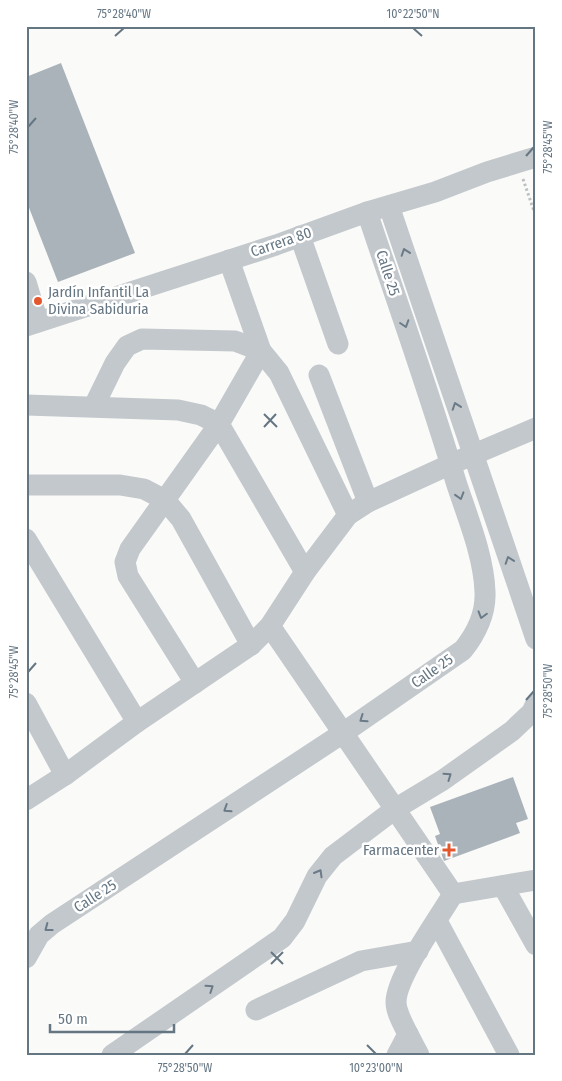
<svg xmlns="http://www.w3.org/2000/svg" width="562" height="1081" font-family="'Fira Sans Condensed',sans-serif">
	<rect width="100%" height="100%" fill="#fafaf8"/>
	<g fill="#aab3b9">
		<path d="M61 63 135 253 58 282 26 200V77Z"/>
		<path d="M513 777 528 819 516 823 520 833 444 861 435 836 440 834 430 807Z"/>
	</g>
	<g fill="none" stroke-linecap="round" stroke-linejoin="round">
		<path stroke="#bbbfc2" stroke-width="3" stroke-dasharray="2.5 2.5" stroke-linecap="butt" d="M523 179 536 217"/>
		<g stroke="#c3c8cc" stroke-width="21">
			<path d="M389 206 536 639"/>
			<path d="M300 236 338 344"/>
			<path d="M229 260 261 351 279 373 348 515"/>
			<path d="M26 282 38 322"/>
			<path d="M26 326 276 245 367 212 435 192 487 172 536 157"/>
			<path d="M319 375 368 502"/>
			<path d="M26 405 178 410 201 415 219 424 305 572"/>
			<path d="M94 406 115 363 127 346 142 339 235 341 261 351"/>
			<path d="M26 485H120L144 489 165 500 181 519 251 645"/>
			<path d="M26 539 137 722"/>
			<path d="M270 626 453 894"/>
			<path d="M195 683 128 576 125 562 130 549 219 424 261 351"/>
			<path d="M26 703 65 775"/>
			<path d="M26 800 65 775 137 722 251 645 270 626 305 572 348 515 368 502 451 464 536 428"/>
			<path d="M503 886 536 945"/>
			<path d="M453 894 536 880"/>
			<path d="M437 921 509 1055"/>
			<path d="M26 958 39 935 52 924 343 733 463 650C476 634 486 613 485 592 484 556 467 516 456 482 429 391 397 302 367 212"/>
			<path d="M256 1010 361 961 418 951"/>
			<path d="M408 1034 419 1055"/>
			<path d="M112 1055 282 938 295 921 317 876 333 856 395 809 443 780 512 731 532 712 536 703"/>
			<path d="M397 1055 408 1034C403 1024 396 1012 396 1002 396 977 439 918 453 894"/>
		</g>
	</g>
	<defs><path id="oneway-chevron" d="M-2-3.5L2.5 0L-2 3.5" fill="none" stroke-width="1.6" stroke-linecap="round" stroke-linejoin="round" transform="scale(1.25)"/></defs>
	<g stroke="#6a7a87">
		<use href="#oneway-chevron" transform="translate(405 252) rotate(-109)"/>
		<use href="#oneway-chevron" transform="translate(405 324) rotate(72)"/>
		<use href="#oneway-chevron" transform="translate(456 406) rotate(-109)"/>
		<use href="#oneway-chevron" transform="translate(460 496) rotate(73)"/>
		<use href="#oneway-chevron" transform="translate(509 560) rotate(-109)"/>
		<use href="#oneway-chevron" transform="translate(482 615) rotate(106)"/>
		<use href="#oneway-chevron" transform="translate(363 719) rotate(145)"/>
		<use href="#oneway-chevron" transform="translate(448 776) rotate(-35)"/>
		<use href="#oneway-chevron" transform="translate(227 809) rotate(147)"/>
		<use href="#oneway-chevron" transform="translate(319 873) rotate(-60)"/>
		<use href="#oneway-chevron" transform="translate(48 928) rotate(143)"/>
		<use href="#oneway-chevron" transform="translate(210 988) rotate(-34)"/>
	</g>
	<path fill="none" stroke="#657683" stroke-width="2" d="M413 28 422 36M115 36 124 28M28 127 36 118M526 156 534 147M264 414 277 427M264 427 276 414M28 672 36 663M526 700 534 691M271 952 283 964M271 964 283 952M367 1045 376 1054M185 1054 193 1045"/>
	<g fill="#e4572e" stroke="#fff" stroke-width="2">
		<circle cx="38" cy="301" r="5"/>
		<path d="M446.5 842.5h5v5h5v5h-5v5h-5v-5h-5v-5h5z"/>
	</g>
	<g text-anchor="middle" stroke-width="5" stroke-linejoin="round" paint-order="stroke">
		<g font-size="15" fill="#657683" stroke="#fff">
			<text transform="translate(281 242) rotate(-19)" y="5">Carrera 80</text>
			<text transform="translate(388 273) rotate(72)" y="5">Calle 25</text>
			<text transform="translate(432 671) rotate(-35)" y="5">Calle 25</text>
			<text transform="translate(95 896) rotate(-33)" y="5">Calle 25</text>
		</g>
		<g font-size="15" fill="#657683" stroke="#fff" text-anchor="start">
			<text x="48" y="297">Jardín Infantil La<tspan x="48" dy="17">Divina Sabiduria</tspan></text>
			<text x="439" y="855" text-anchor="end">Farmacenter</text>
		</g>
	</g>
	<rect width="562" height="1081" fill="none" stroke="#ffffff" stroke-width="55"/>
	<path d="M50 1024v8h124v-8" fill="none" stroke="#657683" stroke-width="2.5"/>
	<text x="58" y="1024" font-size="15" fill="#657683" stroke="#ffffff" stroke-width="4" paint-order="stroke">50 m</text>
	<rect x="28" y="28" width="506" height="1026" fill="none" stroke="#657683" stroke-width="2"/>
	<g font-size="12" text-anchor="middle" fill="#657683">
		<text x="124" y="18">75°28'40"W</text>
		<text x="413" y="18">10°22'50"N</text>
		<text transform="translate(14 127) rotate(-90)" y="4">75°28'40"W</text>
		<text transform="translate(548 147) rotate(-90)" y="4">75°28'45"W</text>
		<text transform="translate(14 672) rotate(-90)" y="4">75°28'45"W</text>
		<text transform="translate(548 691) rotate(-90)" y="4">75°28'50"W</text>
		<text x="185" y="1072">75°28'50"W</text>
		<text x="376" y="1072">10°23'00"N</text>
	</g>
</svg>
